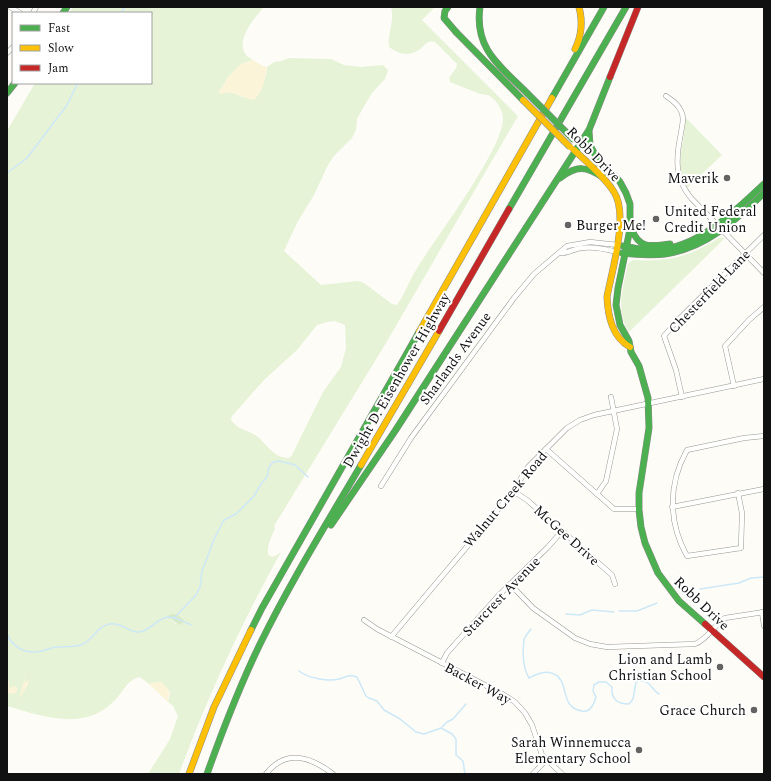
<svg xmlns="http://www.w3.org/2000/svg" width="771" height="781" font-family="Spectral,serif">
	<rect width="100%" height="100%" fill="#fdfcf7"/>
	<g fill="#e7f3d7" fill-rule="evenodd">
		<path d="M73 7H264C256 16 240 35 243 48 244 54 248 57 253 60L241 64 229 76 219 92 220 94C229 91 234 92 242 97L266 76 267 67 274 62 281 61 289 58 331 59 344 65 361 67 383 65 388 70 385 79 372 93 363 108 357 119 356 130 352 138 333 157 327 167 314 195 298 221 284 251 321 285 358 281 364 283 392 304 397 305C405 294 409 281 416 270 431 244 513 138 502 113 500 106 494 97 487 95 483 94 479 94 475 92 467 89 458 85 450 82L449 78 456 68 457 64 435 42C426 40 426 45 419 50 408 57 398 54 389 47 387 34 395 21 391 7H435L422 20 518 116 386 343 274 526 275 529C273 532 260 561 275 556 277 555 279 553 281 552 241 624 207 698 179 774H148L170 739 178 716 173 706 168 702 170 692 161 682 149 684 140 677C127 679 123 693 114 701 84 732 42 716 7 706V131L35 83H151V13H69ZM335 321 345 325 346 348 341 367 323 392 292 455 289 458C272 458 267 443 255 435 247 430 237 429 231 420L232 416 265 379 297 350 317 325 327 322ZM176 614 184 620 176 624 170 619Z"/>
		<path d="M685 117 722 155 687 188C673 157 686 146 685 117Z"/>
		<path d="M722 237 724 239 629 332C615 311 623 288 628 264L633 260C669 262 688 257 719 238Z"/>
	</g>
	<path fill="#d8eac5" d="M173 614H176L184 620V622L179 625 168 617 169 615Z"/>
	<g fill="#fcf4d9">
		<path d="M253 60 263 66 267 67C264 81 265 88 254 100 244 99 236 92 229 92 227 92 223 94 220 94L219 92 229 76 241 64Z"/>
		<path d="M25 677V683L28 680V685L19 698Z"/>
		<path d="M7 679 9 682V686L10 688 15 686 18 690 14 694 7 693Z"/>
		<path d="M156 682H161C170 692 170 686 168 702L149 684Z"/>
	</g>
	<g fill="none" stroke-linecap="round" stroke-linejoin="round">
		<g stroke="#cde8f7" stroke-width="1.5">
			<path d="M121 13 125 7"/>
			<path d="M7 173 27 158 67 105 78 83"/>
			<path d="M700 589 739 583 751 578 764 577"/>
			<path d="M619 611H637L657 603"/>
			<path d="M566 614 580 615 592 610 614 612"/>
			<path d="M174 618 196 595 200 587 202 571 215 537 224 520 236 514 254 496 261 484 267 477 269 467 273 462 279 461 295 465 308 477"/>
			<path d="M531 629C528 633 525 636 524 640 522 652 523 668 529 678 537 674 547 669 556 675 569 683 560 708 582 711 590 713 594 704 596 697L593 691 594 685 599 682H606L612 687C611 699 617 704 629 704L633 699 636 682C651 678 649 688 659 694"/>
			<path d="M7 633C10 645 24 653 35 652 43 652 49 648 56 647 65 646 75 648 83 644 94 639 97 626 110 624 121 622 128 632 138 632 148 633 157 618 168 617 175 617 184 622 191 625"/>
			<path d="M299 671C308 678 328 682 339 679 346 677 349 674 357 677L366 696 369 698 377 701 384 710 400 719 416 732 424 734 441 728 452 734 456 739V755L463 761 465 774"/>
			<path d="M442 727 447 722 453 719 466 704"/>
		</g>
		<g stroke="#979795" stroke-width="5.5">
			<g id="street">
				<path d="M10 7 20 13"/>
				<path d="M33 13 36 7"/>
				<path d="M7 53 13 47"/>
				<path d="M666 96C672 100 678 104 681 111 685 118 682 125 681 133 676 157 674 178 691 198L764 273"/>
				<path d="M560 253C567 254 574 249 581 248 593 246 606 249 617 252"/>
				<path d="M734 386 725 346 749 320 764 307"/>
				<path d="M682 397 676 370 664 336 678 320 764 235"/>
				<path d="M546 449 614 509H638"/>
				<path d="M381 486 411 438 514 298 534 274 567 246 590 242 618 245"/>
				<path d="M513 491 527 500 612 575 615 584"/>
				<path d="M738 493 742 513 741 548 687 556C668 522 668 484 687 450L744 438 764 436"/>
				<path d="M597 494 606 481 617 429 611 397"/>
				<path d="M672 507 764 489"/>
				<path d="M510 584 533 608 575 638 590 644 607 647 695 644C708 639 714 625 725 618L764 612"/>
				<path d="M762 612 764 626"/>
				<path d="M364 620 377 629 504 695 515 702 525 713 532 725 542 755 562 774"/>
				<path d="M391 637 512 493 528 467 567 428 580 420 594 415 764 379"/>
				<path d="M442 663 447 653 498 596 548 547 562 531"/>
				<path d="M266 774C286 748 311 757 333 774"/>
				<path d="M533 774 546 760"/>
			</g>
		</g>
		<g stroke="#8e8d8b" stroke-width="7">
			<g id="fast">
				<path d="M448 7 445 11 444 18 456 32"/>
				<path d="M480 7C474 49 500 66 527 93"/>
				<path d="M63 13 67 7"/>
				<path d="M456 32 523 100"/>
				<path d="M7 93 15 83"/>
				<path d="M552 98 604 7"/>
				<path d="M589 131 590 145 601 166"/>
				<path d="M601 166 614 175 620 182 626 193 630 204V229L618 288 616 305 620 325 629 341 631 352 639 366 648 398 649 428 639 493V510L641 527 645 543 658 573 679 601 705 624"/>
				<path d="M560 178C577 165 586 166 604 178"/>
				<path d="M509 209 626 7"/>
				<path d="M632 230C640 250 652 246 670 244"/>
				<path d="M623 246C634 248 645 251 656 250 699 248 735 211 764 184"/>
				<path d="M622 253C636 254 651 256 665 254 706 248 736 220 764 193"/>
				<path d="M331 525 395 431 589 130 610 77"/>
				<path d="M251 630 262 608 419 332"/>
				<path d="M207 774C223 729 240 685 261 642 291 581 327 523 361 465"/>
			</g>
		</g>
		<g stroke="#8e8d8b" stroke-width="7">
			<g id="slow">
				<path d="M575 49C582 35 583 22 579 7"/>
				<path d="M574 150C588 163 604 176 614 192 629 215 612 270 607 297 608 316 612 337 630 347"/>
				<path d="M419 332 552 98"/>
				<path d="M361 465 439 331"/>
				<path d="M189 774 214 707 251 630"/>
			</g>
		</g>
		<g stroke="#8e8d8b" stroke-width="7">
			<g id="jam">
				<path d="M610 77 638 7"/>
				<path d="M439 331 509 209"/>
				<path d="M705 624 764 677"/>
			</g>
		</g>
		<use href="#street" stroke="#fffffe" stroke-width="4.5"/>
		<use href="#fast" stroke="#4caf50" stroke-width="6"/>
		<use href="#slow" stroke="#ffc107" stroke-width="6"/>
		<use href="#jam" stroke="#c62828" stroke-width="6"/>
		<g stroke="#8e8d8b" stroke-width="7" stroke-linecap="butt">
			<path id="fast-bridge" d="M527 93 574 140"/>
		</g>
		<g stroke="#8e8d8b" stroke-width="7" stroke-linecap="butt">
			<path id="slow-bridge" d="M523 100 570 147"/>
		</g>
		<use href="#fast-bridge" stroke="#4caf50" stroke-width="6"/>
		<use href="#slow-bridge" stroke="#ffc107" stroke-width="6"/>
	</g>
	<g fill="#646362" stroke="#fff" stroke-width="1.5">
		<circle cx="727" cy="178" r="4"/>
		<circle cx="656" cy="219" r="4"/>
		<circle cx="568" cy="225" r="4"/>
		<circle cx="720" cy="667" r="4"/>
		<circle cx="754" cy="710" r="4"/>
		<circle cx="639" cy="750" r="4"/>
	</g>
	<g text-anchor="middle" stroke-width="4" stroke-linejoin="round" paint-order="stroke">
		<g font-size="14" fill="#111" stroke="#fff">
			<text transform="translate(594 154) rotate(46)" y="5">Robb Drive</text>
			<text transform="translate(709 291) rotate(-46)" y="5">Chesterfield Lane</text>
			<text transform="translate(455 358) rotate(-54)" y="5">Sharlands Avenue</text>
			<text transform="translate(396 380) rotate(-60)" y="5">Dwight D. Eisenhower Highway</text>
			<text transform="translate(505 499) rotate(-50)" y="5">Walnut Creek Road</text>
			<text transform="translate(567 535) rotate(42)" y="5">McGee Drive</text>
			<text transform="translate(501 596) rotate(-46)" y="5">Starcrest Avenue</text>
			<text transform="translate(702 603) rotate(44)" y="5">Robb Drive</text>
			<text transform="translate(478 683) rotate(28)" y="5">Backer Way</text>
		</g>
		<g font-size="14" fill="#111" stroke="#fff" text-anchor="end">
			<text x="719" y="183">Maverik</text>
			<text x="664" y="216" text-anchor="start">United Federal<tspan x="664" dy="16">Credit Union</tspan></text>
			<text x="576" y="230" text-anchor="start">Burger Me!</text>
			<text x="712" y="664">Lion and Lamb<tspan x="712" dy="16">Christian School</tspan></text>
			<text x="746" y="715">Grace Church</text>
			<text x="631" y="747">Sarah Winnemucca<tspan x="631" dy="16">Elementary School</tspan></text>
		</g>
	</g>
	<rect width="771" height="781" fill="none" stroke="#111111" stroke-width="16"/>
	<rect x="12" y="12" width="140" height="72" fill="#ffffff" stroke="#a0a0a0"/>
	<rect x="20" y="25" width="20" height="6" fill="#4caf50" stroke="#a0a0a0"/>
	<text x="48" y="32" font-size="12" fill="#111111">Fast</text>
	<rect x="20" y="45" width="20" height="6" fill="#ffc107" stroke="#a0a0a0"/>
	<text x="48" y="52" font-size="12" fill="#111111">Slow</text>
	<rect x="20" y="65" width="20" height="6" fill="#c62828" stroke="#a0a0a0"/>
	<text x="48" y="72" font-size="12" fill="#111111">Jam</text>
</svg>
